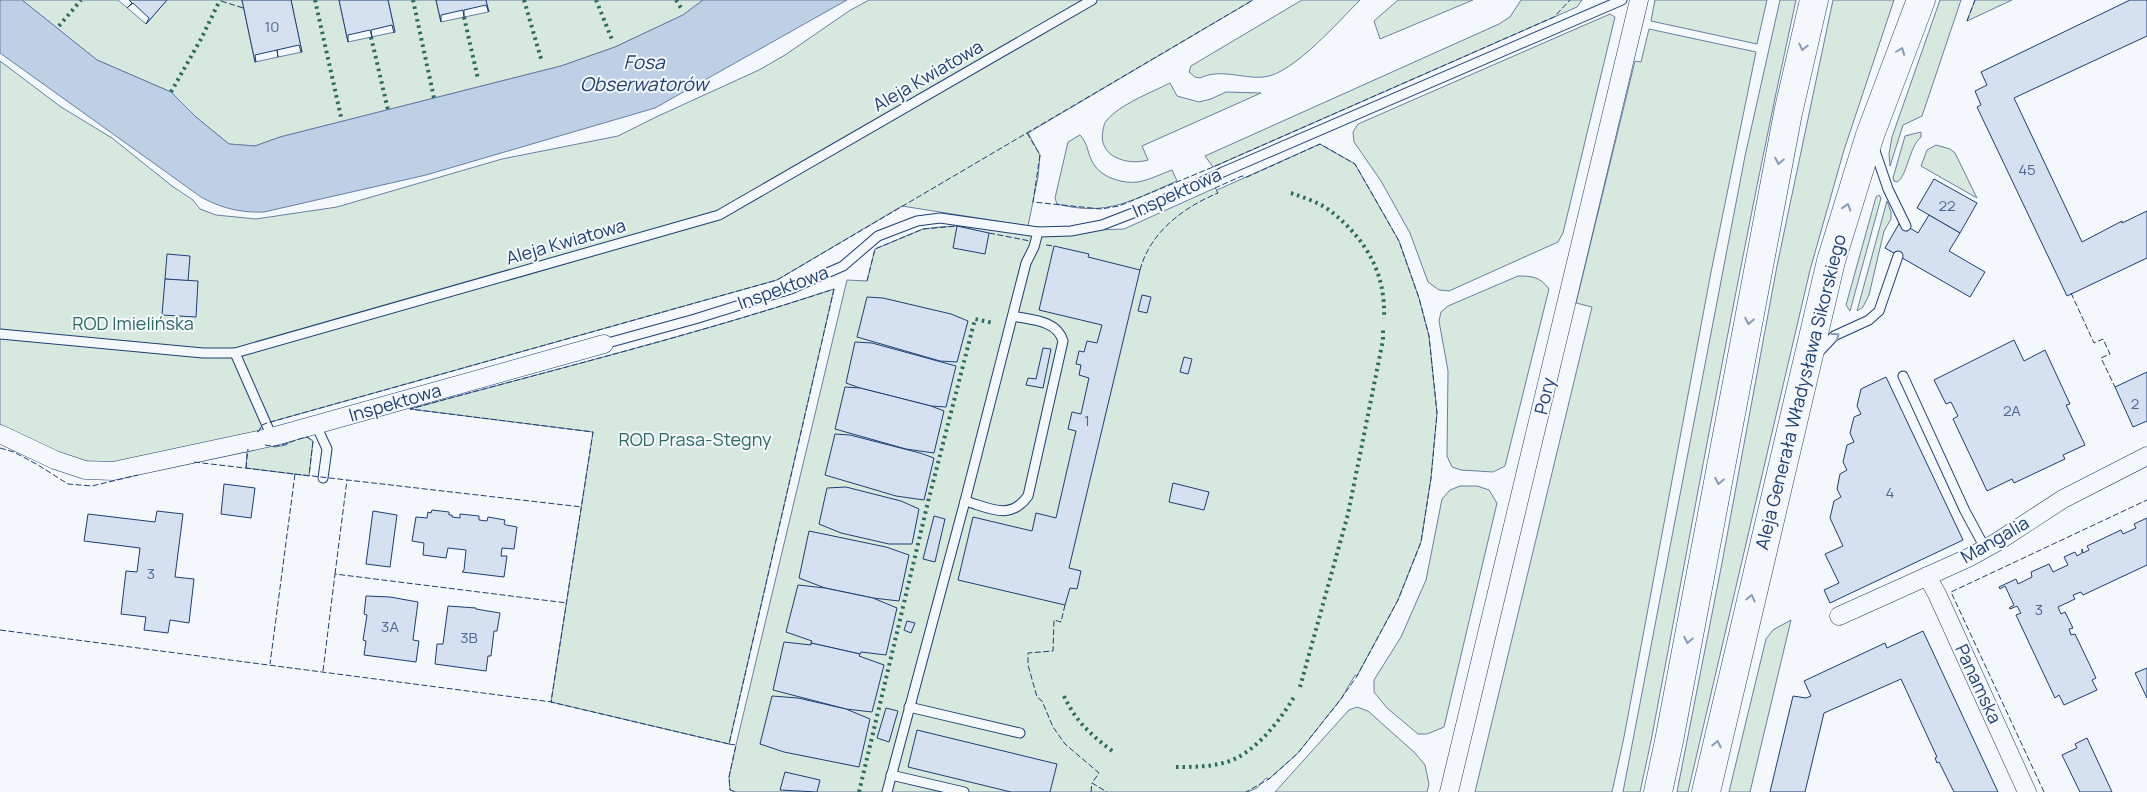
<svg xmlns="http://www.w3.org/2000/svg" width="2147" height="792" font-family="Manrope,sans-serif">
	<rect width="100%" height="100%" fill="#f4f7fb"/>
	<g fill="#d7e8df" stroke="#687fa3">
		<path d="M22 0H118L146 24 167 0H242L255 62 302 52 291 0H339L348 42 395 32 388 0H436L441 22 488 12 486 0H703L683 15 615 47 561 66 280 137 255 146 229 144 196 117 171 92 97 60Z"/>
		<path d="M869 0H1253L1028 133 1040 155 1038 177 1028 226 902 206 777 280 267 423 262 425 259 431 118 465 84 461 48 449 0 427V61L61 107 112 138 172 186 193 200 200 209 216 215 256 219 337 207 502 159 618 136 656 117 759 70 785 55 849 11Z"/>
		<path d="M1302 0H1360C1339 21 1293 74 1264 77 1242 79 1221 68 1200 78L1195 77 1189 72 1191 66Z"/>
		<path d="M1398 0H1473L1380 39 1374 21Z"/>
		<path d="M1521 0H1582L1577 7 1213 167 1205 156 1499 24 1510 17Z"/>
		<path d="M1655 0H1767L1757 44 1651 21Z"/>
		<path d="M1780 0H1796C1742 246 1698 494 1651 741L1640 792H1623L1745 156Z"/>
		<path d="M1833 0H1894L1844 150 1810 270 1688 792H1677L1722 563 1777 266Z"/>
		<path d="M1940 0H1961L1922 116 1903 125 1890 166 1889 154 1892 137Z"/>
		<path d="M1975 0H2012L1967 21Z"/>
		<path d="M1610 14 1615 17 1563 233 1558 242 1449 291 1439 290 1428 282 1410 233 1381 181 1354 142 1353 132 1358 124Z"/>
		<path d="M1649 29 1756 52 1711 272 1624 737 1612 792H1475L1592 307 1576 303 1635 61 1641 62Z"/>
		<path d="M1170 83 1177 96 1199 102 1211 99 1226 92 1261 93 1142 146 1148 160C1128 166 1097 157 1103 130 1104 126 1104 123 1107 120 1119 105 1152 92 1170 83Z"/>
		<path d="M1921 132V137C1909 147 1907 177 1897 182L1894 181 1893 178 1905 136Z"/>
		<path d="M1080 135C1089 144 1087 156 1095 166 1103 178 1124 184 1138 182 1149 180 1161 174 1172 170L1177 181C1132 200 1108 217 1057 204L1055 198 1068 142Z"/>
		<path d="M1320 144 1355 164 1399 241 1419 298 1429 336 1437 413 1431 478 1421 542 1398 600 1357 676 1355 675 1341 699 1298 753 1269 779 1266 778 1257 788 1248 792H736L730 790 729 777 736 745 847 280 867 281 875 249 923 229 940 227 957 226 1038 232 1124 229 1215 188 1217 190Z"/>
		<path d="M1936 145 1950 149 1955 153 1977 198 1921 166 1927 150Z"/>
		<path d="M1879 195 1881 198 1850 311 1846 305 1876 197Z"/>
		<path d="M1887 201 1891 212V219L1884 231 1869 295 1863 307 1857 311Z"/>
		<path d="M1518 276C1533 276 1540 277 1549 289L1505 466 1493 472 1461 470 1452 467 1447 456 1448 371 1439 321 1441 312 1448 306Z"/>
		<path d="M834 289 729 744 551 702 593 432 410 409C552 370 695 335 834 289Z"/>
		<path d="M307 437 313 441 309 476 246 468 247 449 263 445 275 447 286 445 292 440Z"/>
		<path d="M1460 486H1477L1489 490 1497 503 1444 727 1427 734H1418L1387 708 1374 692V680L1401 637 1426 580 1442 499 1450 490Z"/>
		<path d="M1791 620 1750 792H1729L1766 639 1773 630Z"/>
		<path d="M1357 707 1368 711 1415 753 1425 765 1429 784 1427 792H1275L1349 710Z"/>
	</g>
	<path fill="#bed0e5" stroke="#687fa3" d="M0 0H22L97 60 171 92 196 117 229 144 255 146 280 137 561 66 615 47 683 15 703 0H847L655 108 426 175 264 212C240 213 221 208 201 197L0 53Z"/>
	<g fill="#d5e0f0" stroke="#1d3f73">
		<path d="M129 0H167L146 24 149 18 133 3 127 8 132 3Z"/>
		<path d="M242 0H291L302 52H301L299 45 277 50 278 57 277 50 255 55 256 62H255Z"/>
		<path d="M339 0H388L395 32 394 33 392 25 371 30 372 37 370 30 348 35V42Z"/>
		<path d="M436 0H486L489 12 486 5 464 10V17L463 10 441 15V22Z"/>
		<path d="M2130 0H2147V36L2014 98 2082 242 2122 221V223L2147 211V258L2067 296 1977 107 1981 105 1975 91 1987 85 1981 72Z"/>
		<path d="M1934 179 1977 203 1960 233 1917 208Z"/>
		<path d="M1929 215 1960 233 1949 251 1985 272 1970 297 1885 248 1900 222 1918 233Z"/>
		<path d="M957 226 989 233 985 254 953 248Z"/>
		<path d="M1054 246 1089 254 1088 257 1140 270 1069 568 1081 571 1077 589 1070 588 1065 605 958 580 973 517 1032 531 1036 513 1056 518 1076 431 1068 429 1072 412 1081 414 1089 378 1079 375 1081 365 1076 364 1079 351 1084 352 1087 341 1097 343 1102 325 1039 310Z"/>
		<path d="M167 254 190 256 188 281 165 279Z"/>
		<path d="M165 279 198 281 196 317 162 315Z"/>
		<path d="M1142 295 1151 297 1147 313 1138 311Z"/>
		<path d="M867 297 883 298 951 314 968 321 957 362 940 361 857 337Z"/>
		<path d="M2014 340 2024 361 2045 350 2070 404 2066 405 2085 445 2063 455 2065 459 2014 483 2012 479 1987 491 1953 419 1958 416 1951 402 1946 404 1934 380Z"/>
		<path d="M855 342 872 343 956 366 946 407 931 406 860 388 846 383Z"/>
		<path d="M1043 348 1051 349 1043 388 1026 385 1028 378 1036 379Z"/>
		<path d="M1184 357 1192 359 1188 374 1180 372Z"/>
		<path d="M2147 372V421L2133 427 2115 387Z"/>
		<path d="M1886 377 1963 540 1830 603 1824 590 1839 583 1825 554 1843 546 1830 518 1834 501 1841 497 1837 489 1840 474 1847 470 1843 462 1847 445 1854 442 1850 433 1854 417 1861 414 1857 406 1861 389Z"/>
		<path d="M845 387 860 388 931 406 944 411 934 453 906 449 835 429Z"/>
		<path d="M835 434 850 435 920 453 934 458 924 500 896 496 825 475Z"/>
		<path d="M1173 483 1209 492 1204 510 1169 502Z"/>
		<path d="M224 484 255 488 251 518 221 514Z"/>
		<path d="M846 487 901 501 919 509 912 544H889L841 533 819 524 827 488Z"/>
		<path d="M432 510 449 512V515H452V517L460 518V514L479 516V520L487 521 488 517 505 520 504 524 506 525 517 527 514 549 502 548 501 556H507L504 577 462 572 464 570 466 550 448 548 446 558 423 555 424 543 412 541 416 517 427 518 428 512 431 513Z"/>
		<path d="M157 511 183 514 175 577 194 579 189 623 170 620 168 633 144 630 146 617 121 614 126 571 137 572 140 548 84 541 88 514 155 522Z"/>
		<path d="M373 511 397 515 390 567 366 564Z"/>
		<path d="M934 516 945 519 935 562 923 559Z"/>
		<path d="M2147 518V565L2083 595 2081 592 2073 595 2075 599 2058 607 2061 614 2065 612 2073 628 2069 629 2071 635 2075 634 2096 678 2092 680 2097 690 2064 705 2059 695 2055 698 2016 615 2021 613 2017 606 2010 609 2009 608 2014 605 2005 586 2000 589 1999 587 2016 579 2018 584 2032 577 2031 572 2049 564 2053 572 2068 565 2064 557 2075 552 2077 556 2082 553V549L2083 553 2089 550 2087 546 2121 530 2123 534 2136 528 2134 524Z"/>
		<path d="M809 531 886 547 909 555 899 601 873 598 825 588 799 578Z"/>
		<path d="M798 585 825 588 873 598 897 608 886 655 861 652 860 654 811 643 812 641 786 632Z"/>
		<path d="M366 596 390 597 418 602 413 640 419 641 416 662 364 655 366 641 363 640 367 615 364 614Z"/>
		<path d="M448 606 476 608V609L500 613 497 631H494L491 656H488L486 671 435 664 437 644H443Z"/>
		<path d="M907 621 915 623 911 633 904 630Z"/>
		<path d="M1923 631 1998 792H1954L1939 762 1937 763 1935 758 1937 757 1901 679 1824 713 1805 792H1770L1793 696 1806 698 1811 696 1804 681 1885 643 1887 648Z"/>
		<path d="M784 642 811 645V643L860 654 859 656 884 665 872 712 846 709 773 690Z"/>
		<path d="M2147 668V698L2135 673Z"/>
		<path d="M772 696 798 698 846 709 870 719 859 767 784 752 760 744Z"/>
		<path d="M886 708 898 711 889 742 877 738Z"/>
		<path d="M917 730 1057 764 1050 792H1011L908 767Z"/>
		<path d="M2087 738 2112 792H2080L2062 755 2077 748 2075 744Z"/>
		<path d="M785 772 820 780 817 792 780 790Z"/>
	</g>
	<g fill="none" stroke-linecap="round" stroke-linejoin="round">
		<g stroke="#1d3f73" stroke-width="11">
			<g id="service">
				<path d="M1874 148 1888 189 1906 226"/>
				<path d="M0 334 203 353H235L719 215 1092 0"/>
				<path d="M604 344 695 319 791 289 843 266 878 236 917 221 940 218 1038 232 1071 231 1102 225 1146 208 1223 172 1622 0"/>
				<path d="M1819 352 1834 336 1869 320 1879 311 1898 256"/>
				<path d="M235 353 272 437"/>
				<path d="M1903 376 1965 511 1985 548"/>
				<path d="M316 425 327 449 323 478"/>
				<path d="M965 501C990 508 1010 521 1028 496L1063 341C1057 320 1031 320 1013 316"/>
				<path d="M909 707 1020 733"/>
				<path d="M891 775 964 792"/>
				<path d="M887 792 965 501 1026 263 1034 247 1038 232"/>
			</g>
		</g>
		<g stroke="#1d3f73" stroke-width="19">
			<g id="minor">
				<path d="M0 434 55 460 85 470 113 471 272 437 604 344"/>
				<path d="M1927 576 1937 594 2027 792"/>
				<path d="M1839 616 1970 557 1997 542 2063 499 2147 456"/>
				<path d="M1449 792 1639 0"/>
			</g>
		</g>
		<g stroke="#1d3f73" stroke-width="29">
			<g id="primary">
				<path d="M1658 792 1669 741 1788 113 1814 0"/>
				<path d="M1706 792 1831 261 1870 135 1921 0"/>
			</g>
		</g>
		<use href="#service" stroke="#f4f7fb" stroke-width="9"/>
		<use href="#minor" stroke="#f4f7fb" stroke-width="18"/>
		<use href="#primary" stroke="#f4f7fb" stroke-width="28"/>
		<g stroke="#2c6c60" stroke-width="4" stroke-dasharray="2.5 4" stroke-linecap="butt">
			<path d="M315 0 341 117"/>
			<path d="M413 0 434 98"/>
			<path d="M524 0 542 62"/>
			<path d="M596 0 613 42"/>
			<path d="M676 0 681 8"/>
			<path d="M464 17 478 79"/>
			<path d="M59 26 81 0"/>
			<path d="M371 37 388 110"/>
			<path d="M171 92 201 39 220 0"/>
			<path d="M1291 193C1305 198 1321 203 1333 213 1367 241 1386 274 1384 319"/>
			<path d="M1300 687 1348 514 1383 340V330"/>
			<path d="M1064 696C1076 722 1092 736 1115 753"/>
			<path d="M1176 767C1192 767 1208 767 1223 763 1253 756 1279 722 1294 697"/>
			<path d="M859 792 928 502 975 319 993 323"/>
		</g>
		<g stroke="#1d3f73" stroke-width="1" stroke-dasharray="6 2.5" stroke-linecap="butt">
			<path d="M221 1 243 8"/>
			<path d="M1967 21 1975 0"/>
			<path d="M1027 133 1040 155 1033 202 1101 209 1119 206 1213 167 1554 17 1570 0"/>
			<path d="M989 233 1030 241"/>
			<path d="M1046 245 1054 246"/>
			<path d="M1140 270C1150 232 1184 207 1218 193L1215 188 1242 176 1247 177 1320 144 1355 164 1399 241 1419 298 1429 336 1437 413 1431 478 1421 542 1398 600 1357 676 1341 699 1298 753 1269 779 1246 792"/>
			<path d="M867 281 875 249 923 229 957 226"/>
			<path d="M834 289 729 744 551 702 593 432 410 409C552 370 695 335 834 289Z"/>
			<path d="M2071 293 2094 343 2103 339 2110 354 2101 358 2115 387"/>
			<path d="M257 432 259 431 262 425 267 423 777 280 1253 0"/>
			<path d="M265 445C282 449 291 440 307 437L313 441 309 476"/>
			<path d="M0 448 14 452 38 465 68 484 92 486 138 475"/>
			<path d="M194 462 295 474 270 664"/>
			<path d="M246 468 248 449"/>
			<path d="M295 474 582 507"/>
			<path d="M335 574 347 480"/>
			<path d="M1065 605 1061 622 1054 620 1053 651 1028 653V665L1037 697 1042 701 1053 727 1065 744 1099 773 1092 783 1107 792"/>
			<path d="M0 630 552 702"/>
			<path d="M323 671 335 574 567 603"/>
			<path d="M729 744 736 745 729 777 730 790 736 792"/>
			<path d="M1091 792 1092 783"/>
			<path d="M2044 792 1951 592 2147 500"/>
		</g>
	</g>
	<defs><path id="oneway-chevron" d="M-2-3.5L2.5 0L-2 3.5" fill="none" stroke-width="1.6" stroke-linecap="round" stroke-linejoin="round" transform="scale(1.25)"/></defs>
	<g stroke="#889bb7">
		<use href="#oneway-chevron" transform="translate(1803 47) rotate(103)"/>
		<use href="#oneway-chevron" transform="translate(1901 51) rotate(-69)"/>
		<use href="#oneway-chevron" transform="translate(1779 161) rotate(101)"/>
		<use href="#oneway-chevron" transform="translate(1847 207) rotate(-73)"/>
		<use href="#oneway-chevron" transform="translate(1749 321) rotate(101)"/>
		<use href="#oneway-chevron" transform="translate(1836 336) rotate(-36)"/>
		<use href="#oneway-chevron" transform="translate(1719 481) rotate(101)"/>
		<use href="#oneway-chevron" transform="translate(1751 598) rotate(-77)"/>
		<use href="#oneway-chevron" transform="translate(1688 640) rotate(101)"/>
		<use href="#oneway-chevron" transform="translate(1717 744) rotate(-77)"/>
	</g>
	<g text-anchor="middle" stroke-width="4" stroke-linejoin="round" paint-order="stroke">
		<g font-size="15" fill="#4b6792">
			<text x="272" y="32">10</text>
			<text x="2027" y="175">45</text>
			<text x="1947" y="211">22</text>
			<text x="2135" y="409">2</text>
			<text x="2012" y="416">2A</text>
			<text x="1087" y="426">1</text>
			<text x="1890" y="498">4</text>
			<text x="151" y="579">3</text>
			<text x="2039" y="615">3</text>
			<text x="390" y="632">3A</text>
			<text x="469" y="643">3B</text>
		</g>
		<g font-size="18" fill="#1d3f73" stroke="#f4f7fb">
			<text transform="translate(928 76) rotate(-30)" y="6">Aleja Kwiatowa</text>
			<text transform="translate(1177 193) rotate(-24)" y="6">Inspektowa</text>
			<text transform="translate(566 242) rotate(-16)" y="6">Aleja Kwiatowa</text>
			<text transform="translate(783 288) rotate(-20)" y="6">Inspektowa</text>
			<text transform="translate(1801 392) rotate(-76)" y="6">Aleja Generała Władysława Sikorskiego</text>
			<text transform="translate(1545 396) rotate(-77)" y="6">Pory</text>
			<text transform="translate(395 403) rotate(-16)" y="6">Inspektowa</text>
			<text transform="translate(1995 540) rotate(-30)" y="6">Mangalia</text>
			<text transform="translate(1978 684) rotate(65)" y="6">Panamska</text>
		</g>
		<g font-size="18" fill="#2c6c60" stroke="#f4f7fb">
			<text x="133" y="330">ROD Imielińska</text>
			<text x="695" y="446">ROD Prasa-Stegny</text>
		</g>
		<g font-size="19" font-style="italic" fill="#1d3f73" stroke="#f4f7fb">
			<text x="644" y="69">Fosa<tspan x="644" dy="22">Obserwatorów</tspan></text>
		</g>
	</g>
</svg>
